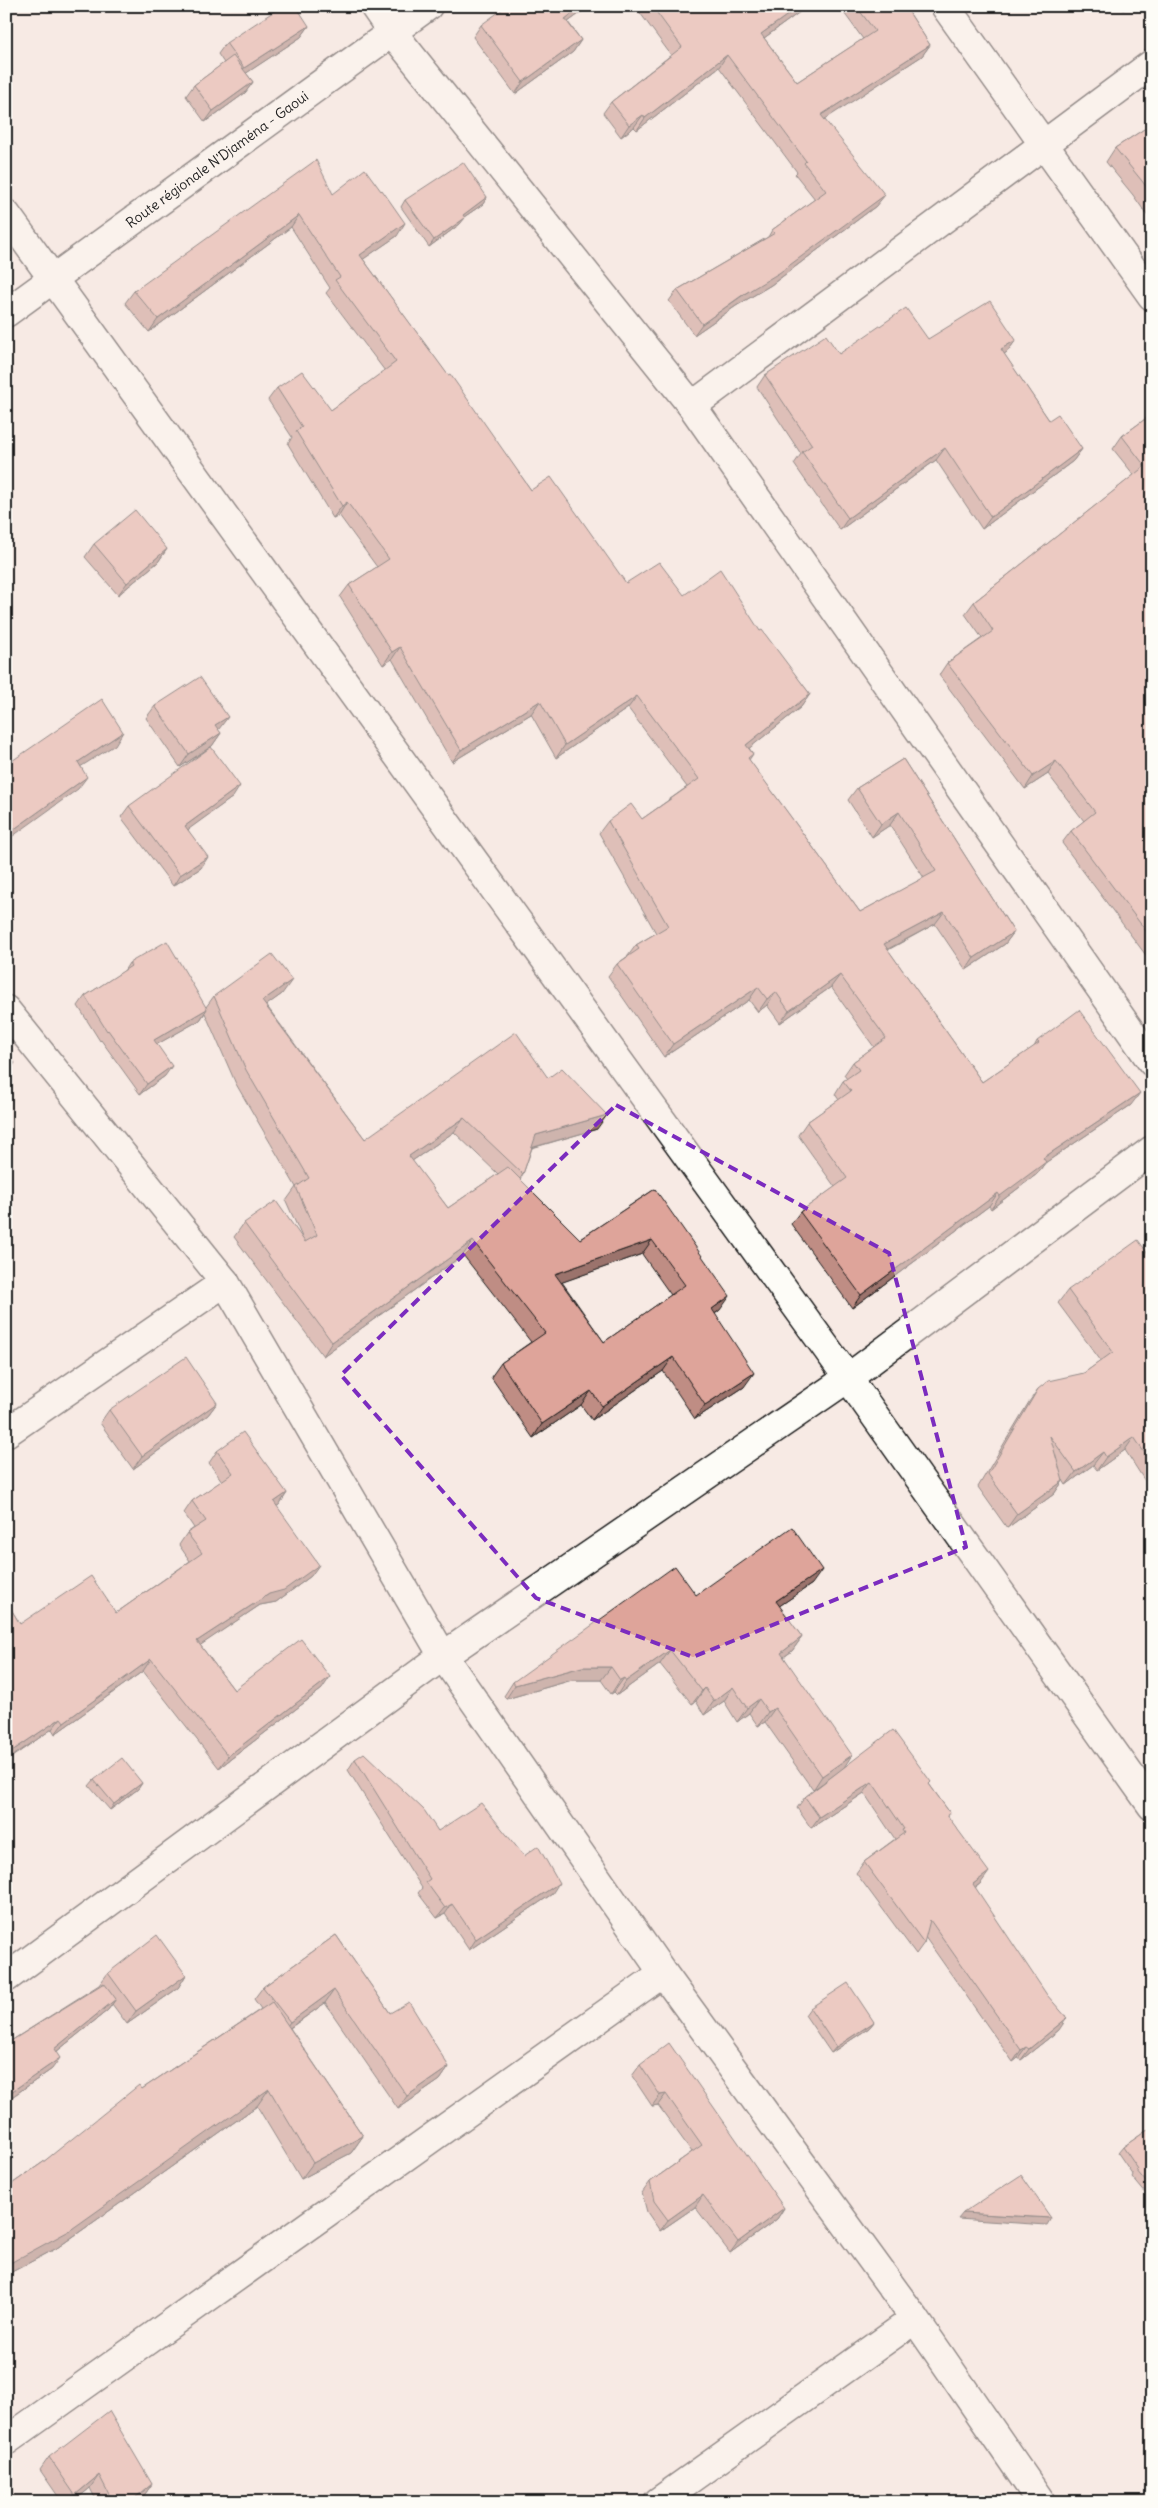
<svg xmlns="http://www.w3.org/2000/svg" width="1158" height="2508" font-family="Delius,sans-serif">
	<rect width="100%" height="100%" fill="#f7eae4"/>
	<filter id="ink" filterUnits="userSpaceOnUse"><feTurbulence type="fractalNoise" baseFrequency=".02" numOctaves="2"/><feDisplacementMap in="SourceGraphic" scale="10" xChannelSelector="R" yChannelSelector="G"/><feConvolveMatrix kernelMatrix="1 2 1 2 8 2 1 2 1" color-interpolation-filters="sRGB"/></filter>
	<g filter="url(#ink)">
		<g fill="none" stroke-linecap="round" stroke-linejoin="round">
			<g stroke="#1c1c1c" stroke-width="31">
				<g id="minor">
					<path d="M374 6 392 32 692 406 1152 1062"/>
					<path d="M945 6 1152 296"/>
					<path d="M6 214 848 1378 1152 1806"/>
					<path id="s1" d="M6 313 428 6"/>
					<path d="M692 406 1152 64"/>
					<path d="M6 1010 225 1282 443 1656 663 1973 915 2319 1041 2502"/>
					<path d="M6 1433 225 1282"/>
					<path d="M6 1978 443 1656 848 1378 1152 1150"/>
					<path d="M6 2441 663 1973"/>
					<path d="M658 2502 915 2319"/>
				</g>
			</g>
			<use href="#minor" stroke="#fdfcf7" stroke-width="28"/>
		</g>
		<g fill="#bf8d84" stroke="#1c1c1c" fill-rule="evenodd">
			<path d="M590 6 568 22 581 40 573 52 515 94 473 37 481 25Z"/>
			<path d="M635 6H808L764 38 797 82 863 39 839 6H905L930 45 922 56 824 119 876 206 771 285 736 306 694 335 669 301 677 290 768 237 772 230 815 199 795 174 797 172 719 67 637 130 634 127 621 137 603 113 611 102 671 55Z"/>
			<path d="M1120 6H1128L1123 10Z"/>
			<path d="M309 26 301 37 246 73 253 82 245 93 205 122 186 96 194 85 224 63 218 54 226 43Z"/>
			<path d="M1152 124V222L1133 195 1106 162 1115 148Z"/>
			<path d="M333 194 397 236 363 259 531 490 626 583 684 595 760 631 810 694 801 707 749 748 753 754 749 760 860 912 924 878 890 825 872 837 848 800 857 788 903 759 1014 932 1005 944 966 970 935 924 888 950 982 1082 1034 1047 1037 1041 1131 1105 1045 1163 1037 1174 991 1209 989 1206 852 1308 791 1224 800 1212 835 1187 798 1135 807 1122 839 1100 835 1094 843 1081 847 1079 844 1075 853 1062 874 1047 831 987 780 1023 767 1005 758 1012 749 1000 664 1057 608 976 617 964 628 956 636 945 656 933 599 833 608 821 642 819 687 787 628 708 556 758 531 714 452 762 392 659 383 665 340 597 349 585 377 567 339 515 333 518 288 444 292 437 268 400 277 388 331 410 385 371 326 293 330 288 291 227 149 332 125 303 134 291Z"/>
			<path d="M487 197 483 204 464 217 460 224 429 247 401 207 405 200Z"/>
			<path d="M928 339 1016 340 1007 352 1004 354 1049 420 1082 449 1073 461 982 529 936 460 840 530 794 464 801 454 757 387 765 375 839 354Z"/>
			<path d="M1152 414V968L1146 960 1148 958 1062 843 1071 831 1084 821 1048 774 1025 789 939 675 947 663 982 638 965 614 974 602 1134 475 1113 449 1122 436Z"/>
			<path d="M94 544 167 549 158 562 118 595 85 557Z"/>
			<path d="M155 706 218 730 221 733 212 746 180 767 146 718Z"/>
			<path d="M233 797 188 829 201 868 173 886 121 817 129 806Z"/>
			<path d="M129 963 206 1007 214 996 282 994 266 1005 365 1139 548 1078 597 1129 532 1148 523 1174 520 1179 580 1239 655 1189 720 1310 715 1314 744 1387 695 1419 663 1371 592 1420 581 1405 533 1438 491 1377 501 1363 531 1342 463 1255 323 1356 234 1237 244 1223 302 1237 286 1201 296 1187 236 1084 205 1013 200 1020 157 1044 165 1076 140 1094 101 1040 100 1041 78 1006 85 996 124 971ZM454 1132 498 1174 448 1208 412 1161ZM642 1254 671 1295 604 1342 562 1282Z"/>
			<path d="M1152 1259V1492L1125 1450 1097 1470 1093 1465 1066 1485 1063 1480V1481L1054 1494 1007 1528 978 1487 1029 1402 1038 1389 1084 1373 1101 1361 1058 1303 1068 1290Z"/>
			<path d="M217 1403 208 1415 133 1469 100 1423 109 1410Z"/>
			<path d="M217 1451 287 1493 279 1505 276 1506 311 1576 276 1602 260 1605 200 1645 234 1690 322 1689 219 1768 143 1671 55 1734 52 1729 6 1761V1601L20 1624 116 1613 190 1561 179 1545 187 1533 194 1528 184 1513 192 1501 222 1481 209 1463Z"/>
			<path d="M812 1584 779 1606 802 1637 792 1651 784 1657 843 1768 931 1782 929 1784 950 1813 948 1816 981 1883 975 1888 1059 2030 1021 2060 1018 2058 1013 2062 925 1937 924 1943 916 1954 856 1873 864 1862 895 1839 864 1793 811 1828 797 1808 805 1797 834 1775 813 1790 765 1722 758 1726 749 1713 737 1722 724 1701 704 1715 696 1701 692 1704 660 1664 617 1695 614 1692 611 1694 601 1680H572L506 1699 504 1696 513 1682 696 1595Z"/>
			<path d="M355 1759 438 1831 524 1856 552 1894 469 1950 445 1914 437 1918 418 1893 422 1888 348 1770Z"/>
			<path d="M94 1780 142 1783 138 1789 110 1810 89 1786Z"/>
			<path d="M336 1935 390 2013 449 2067 440 2080 398 2109 325 2003 290 2028 363 2136 351 2153 301 2179 257 2106 57 2248 6 2275V2188L42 2163 142 2089 261 2009 254 1999 263 1987Z"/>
			<path d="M108 1973 186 1975 178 1988 127 2024 112 2004 108 2010 56 2052 52 2069 6 2101V2044L99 1985Z"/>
			<path d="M810 2008 874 2022 869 2028 831 2053 805 2015Z"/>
			<path d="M640 2065 784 2208 777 2219 730 2253 695 2207 660 2231 647 2212 642 2193 650 2182 692 2152 658 2105 652 2106 632 2076Z"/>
			<path d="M1152 2127V2201L1132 2177 1133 2175 1118 2153 1123 2147Z"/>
			<path d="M49 2457 152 2484 143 2497 137 2502H97L90 2488 73 2502H62L40 2470Z"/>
		</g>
		<g fill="#9b736c" stroke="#1c1c1c">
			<path d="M582 6H590L557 30 565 19Z"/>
			<path d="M800 6H808L753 46 761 34Z"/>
			<path d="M309 26 301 37 236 80 244 68Z"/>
			<path d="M581 40 573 52 515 94 523 82Z"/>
			<path d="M930 45 922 56 813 127 821 115Z"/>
			<path d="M727 55 719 67 637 130 645 118Z"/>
			<path d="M253 82 245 93 205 122 213 111Z"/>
			<path d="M643 115 634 127 621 137 629 125Z"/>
			<path d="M885 195 876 206 771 285 736 306 694 335 702 324Z"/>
			<path d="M487 197 483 204 458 221 463 215Z"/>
			<path d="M299 215 291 227 149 332 158 319Z"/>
			<path d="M465 218 460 224 429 247 434 240Z"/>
			<path d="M405 223 397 236 352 267 360 255Z"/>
			<path d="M1016 340 1007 352 993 361 1001 349Z"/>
			<path d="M945 448 936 460 840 530 848 518Z"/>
			<path d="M1082 449 1073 461 982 529 991 517Z"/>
			<path d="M347 502 339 515 333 518 342 506Z"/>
			<path d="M167 549 158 562 118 595 127 583Z"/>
			<path d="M400 647 392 659 383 665 392 652Z"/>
			<path d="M810 694 801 707 737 758 746 745Z"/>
			<path d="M637 696 628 708 556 758 565 745Z"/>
			<path d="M540 701 531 714 452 762 461 750Z"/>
			<path d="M228 717 219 729 206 738 215 725Z"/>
			<path d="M123 732 115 745 69 774 78 762Z"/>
			<path d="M221 733 212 746 180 767 189 754Z"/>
			<path d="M1056 761 1048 774 1025 789 1033 776Z"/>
			<path d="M87 777 78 789 6 841V835Z"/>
			<path d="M240 786 233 797 178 837 185 826Z"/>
			<path d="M899 812 890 825 872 837 881 824Z"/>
			<path d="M208 857 201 868 173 886 180 875Z"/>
			<path d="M944 912 935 924 875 956 884 944Z"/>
			<path d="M1014 932 1005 944 966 970 974 958Z"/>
			<path d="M840 975 831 987 780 1023 789 1011Z"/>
			<path d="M292 980 282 994 253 1015 262 1001Z"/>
			<path d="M758 987 749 1000 664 1057 673 1044Z"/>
			<path d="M776 992 767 1005 758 1012 767 999Z"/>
			<path d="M207 1009 200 1020 147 1050 154 1040Z"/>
			<path d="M15 1063 6 1076V1069Z"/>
			<path d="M172 1066 165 1076 140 1094 147 1084Z"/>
			<path d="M1140 1093 1131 1105 1045 1163 1037 1174 991 1209 1000 1196 1043 1158Z"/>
			<path d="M607 1115 597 1129 527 1149 536 1135Z"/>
			<path d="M464 1118 454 1132 399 1170 409 1156Z"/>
			<path d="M998 1193 989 1206 852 1308 861 1295Z"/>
			<path d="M652 1240 642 1254 546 1288 555 1274Z"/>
			<path d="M473 1241 463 1255 323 1356 332 1342Z"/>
			<path d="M730 1296 720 1310 702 1323 712 1309Z"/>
			<path d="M673 1357 663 1371 592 1420 602 1406Z"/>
			<path d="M754 1373 744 1387 695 1419 705 1405Z"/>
			<path d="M591 1391 581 1405 533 1438 542 1424Z"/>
			<path d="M217 1403 208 1415 133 1469 142 1456Z"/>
			<path d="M1134 1437 1125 1450 1097 1470 1106 1457Z"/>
			<path d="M1103 1452 1093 1465 1066 1485 1076 1472Z"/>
			<path d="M1063 1481 1054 1494 1007 1528 1017 1514Z"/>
			<path d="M287 1493 279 1505 265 1514 274 1502Z"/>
			<path d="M319 1565 311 1576 276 1602 260 1605 189 1653 197 1641 269 1594Z"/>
			<path d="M822 1570 812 1584 766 1615 776 1601Z"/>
			<path d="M802 1637 792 1651 771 1666 781 1653Z"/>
			<path d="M670 1650 660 1664 617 1695 626 1681Z"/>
			<path d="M151 1659 143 1671 55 1734 64 1722Z"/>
			<path d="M582 1667H611L601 1680H572L506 1699 515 1685Z"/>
			<path d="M330 1677 322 1689 219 1768 228 1756Z"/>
			<path d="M624 1678 614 1692 611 1694 620 1680Z"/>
			<path d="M733 1687 724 1701 704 1715 714 1701Z"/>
			<path d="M705 1688 696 1701 692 1704 702 1691Z"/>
			<path d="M759 1699 749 1713 737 1722 747 1708Z"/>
			<path d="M775 1708 765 1722 758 1726 768 1712Z"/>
			<path d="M61 1718 52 1729 6 1761V1755Z"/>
			<path d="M852 1755 843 1769 813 1790 822 1776Z"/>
			<path d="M872 1782 864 1793 811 1828 819 1817Z"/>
			<path d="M142 1783 138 1789 110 1810 114 1804Z"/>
			<path d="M989 1872 981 1883 965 1895 973 1884Z"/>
			<path d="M559 1883 552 1894 469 1950 476 1939Z"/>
			<path d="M452 1904 445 1914 437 1918 445 1908Z"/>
			<path d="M186 1975 178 1988 127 2024 136 2011Z"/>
			<path d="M334 1990 325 2003 281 2034 290 2022Z"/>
			<path d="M116 1999 108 2010 46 2060 54 2049Z"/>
			<path d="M1067 2018 1059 2030 1021 2060 1029 2049Z"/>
			<path d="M874 2022 869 2028 831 2053 836 2047Z"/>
			<path d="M1026 2047 1018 2058 1013 2062 1021 2050Z"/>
			<path d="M60 2058 52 2069 6 2101V2099L11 2092Z"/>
			<path d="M449 2067 440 2080 398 2109 407 2096Z"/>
			<path d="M269 2089 257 2106 57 2248 6 2275V2270L12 2262Z"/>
			<path d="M666 2094 658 2105 652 2106 660 2095Z"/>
			<path d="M363 2136 351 2153 301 2179 313 2163Z"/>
			<path d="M703 2195 695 2207 660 2231 668 2220Z"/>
			<path d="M784 2208 777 2219 730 2253 738 2242Z"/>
			<path d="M963 2213 1051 2218 1047 2225 958 2219Z"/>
			<path d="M99 2475 90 2488 73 2502H70L75 2495Z"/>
			<path d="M152 2484 143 2497 137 2502H130Z"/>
		</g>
		<g fill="#dea49a" stroke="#1c1c1c" fill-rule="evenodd">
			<path d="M282 6H296L309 26 244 68 226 43Z"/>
			<path d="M507 6H582L565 19 581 40 523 82 481 25Z"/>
			<path d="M652 6H800L761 34 797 82 875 31 856 6H905L930 45 821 115 885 195 779 273 744 294 702 324 677 290 775 233 772 230 826 191 804 163 806 161 727 55 645 118 643 115 629 125 611 102 682 47Z"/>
			<path d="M233 56 253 82 213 111 194 85Z"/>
			<path d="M1152 124V195L1142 181 1115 148Z"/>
			<path d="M316 160 333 194 365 169 381 191 382 190 405 223 360 255 448 375 450 374 531 490 551 477 626 583 659 562 684 595 720 569 760 631 762 630 810 694 746 745 753 754 748 758 860 912 936 871 899 812 881 824 857 788 903 759 1014 932 974 958 944 912 884 944 982 1082 1039 1043 1037 1041 1079 1010 1140 1093 1043 1158 1046 1162 1000 1196 998 1193 861 1295 800 1212 847 1178 807 1122 851 1091 843 1081 859 1070 853 1062 886 1038 840 975 789 1011 776 992 767 999 758 987 673 1044 617 964 639 949 636 945 668 926 608 821 631 804 642 819 699 779 637 696 565 745 540 701 461 750 400 647 392 652 349 585 389 559 347 502 342 506 296 431 302 427 277 388 302 371 331 410 396 362 335 280 340 277 299 215 158 319 134 291Z"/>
			<path d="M463 162 487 197 463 215 465 218 434 240 405 200Z"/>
			<path d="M990 301 1016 340 1001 349 1049 420 1058 414 1082 449 991 517 945 448 848 518 802 452 812 445 765 375 826 335 839 354 906 308 928 339Z"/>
			<path d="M1152 414V939L1071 831 1095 812 1056 761 1033 776 947 663 993 631 974 602 1145 466 1122 436Z"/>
			<path d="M135 510 167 549 127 583 94 544Z"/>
			<path d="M200 677 228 717 215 725 221 733 189 754 155 706Z"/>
			<path d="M102 699 123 732 78 762 87 777 6 835V765Z"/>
			<path d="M211 747 240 786 185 826 208 857 180 875 129 806Z"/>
			<path d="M167 941 207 1009 154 1040 172 1066 147 1084 108 1030 107 1031 85 996 131 966 129 963Z"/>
			<path d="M272 954 292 980 262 1001 365 1139 516 1032 548 1078 562 1068 607 1115 536 1135 523 1174 464 1118 409 1156 448 1208 508 1167 580 1239 655 1189 730 1296 712 1309 754 1373 705 1405 673 1357 602 1406 591 1391 542 1424 501 1363 545 1333 473 1241 332 1342 244 1223 276 1201 305 1242 317 1235 296 1187 309 1178 246 1070 214 996ZM652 1240 685 1285 604 1342 555 1274Z"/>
			<path d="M6 1051 15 1063 6 1069Z"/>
			<path d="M1138 1240 1152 1259V1363L1150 1364 1152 1366V1464L1134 1437 1106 1457 1103 1452 1076 1472 1050 1436 1063 1481 1017 1514 988 1474 1038 1389 1048 1381 1084 1373 1113 1352 1068 1290Z"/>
			<path d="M186 1357 217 1403 142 1456 109 1410Z"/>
			<path d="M243 1432 287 1493 274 1502 319 1565 284 1590 269 1594 197 1641 234 1690 301 1639 330 1677 228 1756 151 1659 64 1722 61 1718 6 1755V1601L20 1624 91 1576 116 1613 202 1553 187 1533 206 1521 192 1501 233 1473 217 1451Z"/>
			<path d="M792 1527 822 1570 776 1601 802 1637 781 1653 852 1755 822 1776 775 1708 768 1712 759 1699 747 1708 733 1687 714 1701 705 1688 702 1691 670 1650 626 1681 624 1678 620 1680 611 1667H582L515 1685 513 1682 675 1566 696 1595Z"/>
			<path d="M893 1730 931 1782 929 1784 950 1813 947 1815 989 1872 973 1884 1047 1995 1067 2018 1029 2049 1026 2047 1021 2050 930 1920 924 1943 864 1862 904 1833 902 1830 904 1829 872 1782 819 1817 805 1797Z"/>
			<path d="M364 1753 424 1810 438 1831 481 1803 524 1856 538 1846 559 1883 476 1939 452 1904 445 1908 426 1882 430 1879 355 1759Z"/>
			<path d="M122 1758 142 1783 114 1804 94 1780Z"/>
			<path d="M157 1935 186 1975 136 2011 108 1973Z"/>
			<path d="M336 1935 390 2013 409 2002 449 2067 407 2096 334 1990 290 2022 263 1987Z"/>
			<path d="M104 1983 116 1999 54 2049 60 2058 11 2092 6 2083V2044Z"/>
			<path d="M848 1983 874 2022 836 2047 810 2008Z"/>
			<path d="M272 2002 363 2136 313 2163 269 2089 69 2231 12 2262 6 2251V2188L42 2163 139 2085 142 2089Z"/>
			<path d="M669 2043 784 2208 738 2242 703 2195 668 2220 654 2201 650 2182 702 2145 666 2094 660 2095 640 2065Z"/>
			<path d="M1152 2127V2189L1136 2170 1138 2169 1123 2147Z"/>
			<path d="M1021 2175 1051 2218 963 2213Z"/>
			<path d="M109 2411 152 2484 130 2502H113L99 2475 75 2495 49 2457Z"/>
		</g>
	</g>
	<path d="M0 0H1158V2508H0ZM616 1105 889 1253 966 1547 693 1657 536 1598 341 1375Z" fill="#f7eae4" fill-opacity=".55" fill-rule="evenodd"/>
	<path fill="none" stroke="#7b2cbf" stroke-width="4" stroke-dasharray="10 6" stroke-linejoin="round" d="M616 1105 889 1253 966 1547 693 1657 536 1598 341 1375Z"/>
	<g text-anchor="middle" stroke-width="4" stroke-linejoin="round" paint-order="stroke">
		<g font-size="14" fill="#1c1c1c" stroke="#fdfcf7">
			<text dy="5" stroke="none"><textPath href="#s1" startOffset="261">Route régionale N'Djaména - Gaoui</textPath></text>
		</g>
	</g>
	<rect width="1158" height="2508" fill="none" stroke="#fdfcf7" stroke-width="25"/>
	<rect x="12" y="12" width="1133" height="2483" fill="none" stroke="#1c1c1c" stroke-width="2" filter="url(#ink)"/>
</svg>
